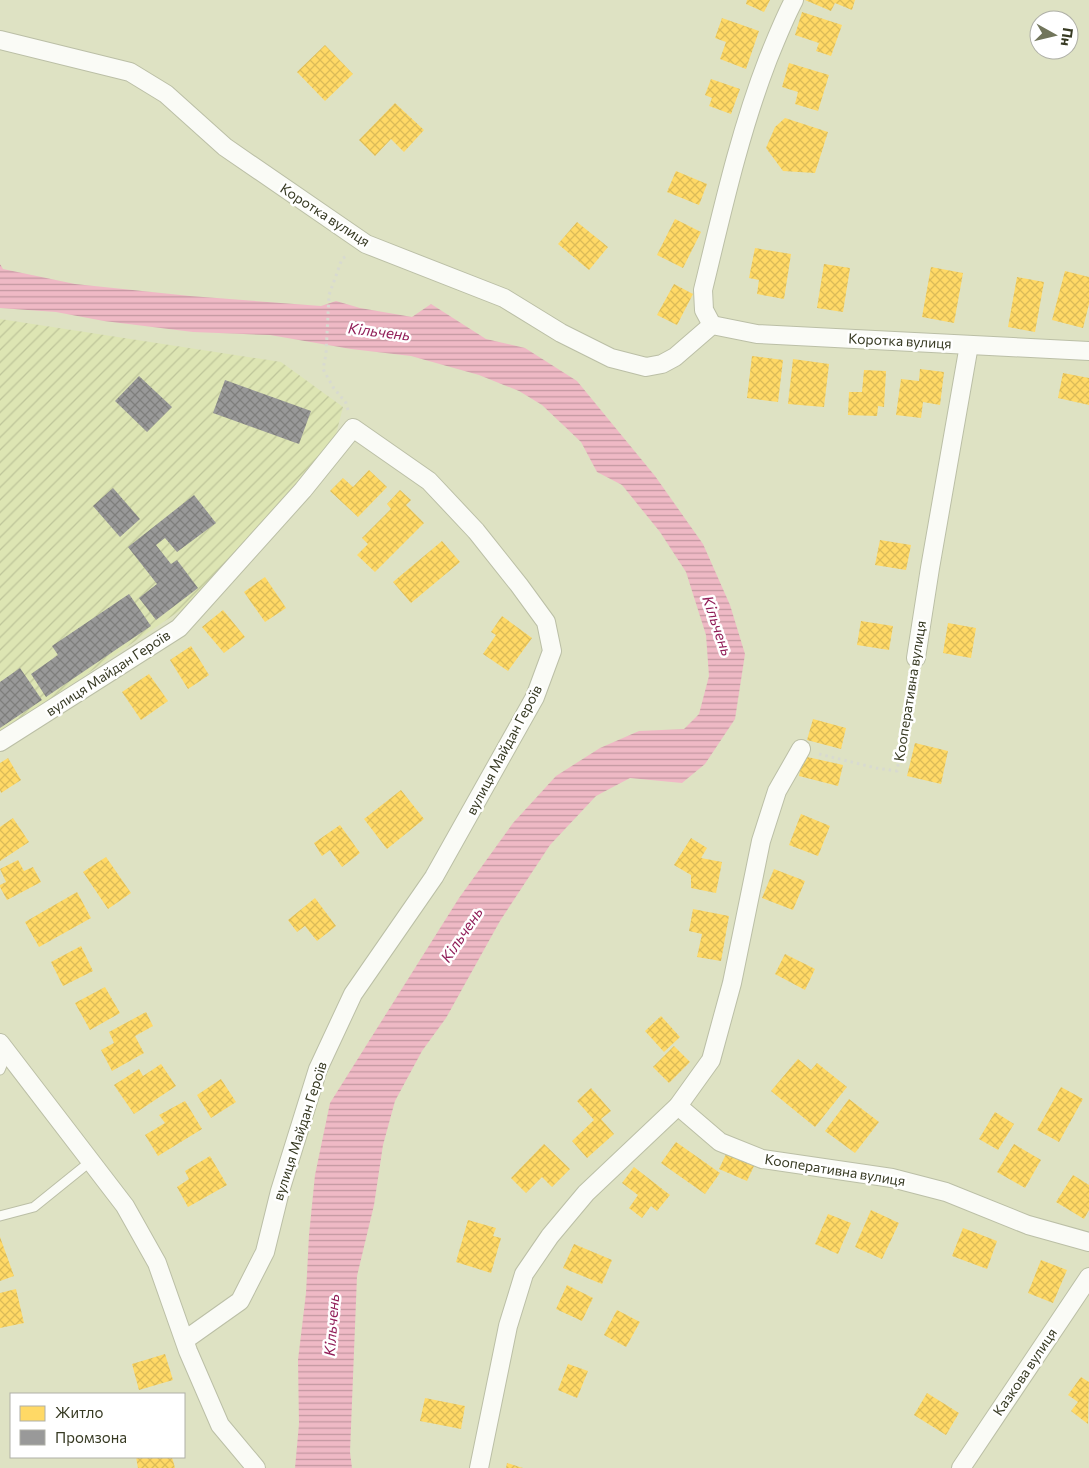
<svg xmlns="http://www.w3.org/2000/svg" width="1089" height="1468" font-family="Commissioner,sans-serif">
	<defs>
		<pattern id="industrial-furrows" width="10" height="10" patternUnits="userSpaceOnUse" patternTransform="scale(1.25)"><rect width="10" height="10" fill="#dde5b3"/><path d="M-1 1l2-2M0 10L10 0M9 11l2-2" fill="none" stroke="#bec59a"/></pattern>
		<pattern id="water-rules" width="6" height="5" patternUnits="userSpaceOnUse" patternTransform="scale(1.25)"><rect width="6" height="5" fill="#efb9c5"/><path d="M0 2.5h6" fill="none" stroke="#c297a0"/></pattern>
		<pattern id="homes-cross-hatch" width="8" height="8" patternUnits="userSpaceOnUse" patternTransform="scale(1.25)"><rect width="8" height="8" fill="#ffd966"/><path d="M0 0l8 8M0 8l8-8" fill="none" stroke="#dbbb58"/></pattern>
		<pattern id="industry-cross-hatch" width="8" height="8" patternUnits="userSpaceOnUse" patternTransform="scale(1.25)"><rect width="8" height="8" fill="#999"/><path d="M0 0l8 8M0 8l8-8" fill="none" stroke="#7e7e7c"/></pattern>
	</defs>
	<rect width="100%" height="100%" fill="#dee2c3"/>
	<path fill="url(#industrial-furrows)" d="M0 319 281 362 343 407 334 442 187 606 0 733Z"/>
	<path fill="url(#water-rules)" d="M0 264 3 269 75 284 190 296 321 306 336 301 360 308 412 317 431 304 486 339 525 348 577 381 655 476 703 544 730 605 745 654 735 719 705 764 682 783 630 778 596 796 550 845 500 921 446 1018 422 1051 395 1101 383 1145 374 1205 357 1276 350 1452 352 1468H295L299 1424 298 1360 306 1293 309 1235 315 1175 330 1103 459 898 513 823 556 776 600 748 639 731 684 729 699 714 709 676 706 635 686 572 660 532 622 485 597 472 581 442 542 405 519 391 479 375 411 356 351 349 270 335 193 332 104 321 56 312 0 308Z"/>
	<g fill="url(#homes-cross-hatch)">
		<path d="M747 0H770L764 12 746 4Z"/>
		<path d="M805 0H855L852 10 835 3 831 11Z"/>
		<path d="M802 12 842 25 831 56 816 51 819 43 795 35Z"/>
		<path d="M722 18 759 31 746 69 720 59 726 42 715 38Z"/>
		<path d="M325 45 353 74 325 101 297 72Z"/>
		<path d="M789 63 829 75 818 111 795 104 798 92 782 87Z"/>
		<path d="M711 79 740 89 731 114 709 106 712 98 705 95Z"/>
		<path d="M395 103 424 130 404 152 391 139 375 156 359 140Z"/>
		<path d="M785 118 828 132 815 173 783 171 766 148 775 127Z"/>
		<path d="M676 171 707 184 699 205 667 192Z"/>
		<path d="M675 219 701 232 683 268 657 255Z"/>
		<path d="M577 222 608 247 589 270 558 244Z"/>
		<path d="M755 248 791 254 784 299 757 294 759 280 749 278Z"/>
		<path d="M824 264 850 268 843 312 817 308Z"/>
		<path d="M931 267 963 273 954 323 922 317Z"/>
		<path d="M1065 271 1089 277V304L1083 328 1052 320Z"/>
		<path d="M1017 277 1044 282 1035 332 1008 327Z"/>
		<path d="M674 284 693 294 677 325 657 315Z"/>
		<path d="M752 356 783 360 778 402 747 398Z"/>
		<path d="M793 359 829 364 824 407 788 404Z"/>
		<path d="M920 369 944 372 940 405 923 402 921 418 896 415 901 379 919 381Z"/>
		<path d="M864 370 886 371 884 407 878 406 877 416 848 415 849 392H862Z"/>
		<path d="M1063 373 1089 378V405L1058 398Z"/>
		<path d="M369 470 387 487 358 517 330 491 343 478 353 487Z"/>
		<path d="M400 490 411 500 406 505 424 523 375 572 357 555 368 544 362 538 391 509 387 504Z"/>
		<path d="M880 540 911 545 906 570 875 565Z"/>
		<path d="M442 541 460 562 411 603 393 582Z"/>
		<path d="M265 577 286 608 265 622 244 592Z"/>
		<path d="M223 610 245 637 224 653 202 627Z"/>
		<path d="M502 616 532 638 508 671 483 654 496 635 491 632Z"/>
		<path d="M861 621 893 626 889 650 857 645Z"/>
		<path d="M948 623 976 628 971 658 943 653Z"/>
		<path d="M191 646 209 675 188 689 170 660Z"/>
		<path d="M149 674 168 701 141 720 122 692Z"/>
		<path d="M813 719 846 728 841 749 807 740Z"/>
		<path d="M915 743 948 751 941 784 907 776Z"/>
		<path d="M803 756 843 765 838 786 799 776Z"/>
		<path d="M8 758 21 780 1 793 0 790V763Z"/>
		<path d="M401 790 424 819 387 849 364 819Z"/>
		<path d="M801 814 830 826 818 856 789 845Z"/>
		<path d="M13 818 29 842 0 861V827Z"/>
		<path d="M340 825 360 853 342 867 330 850 322 856 314 843Z"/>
		<path d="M691 838 707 848 701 858 722 862 716 893 691 888V875L674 865Z"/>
		<path d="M106 857 131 893 108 909 83 872Z"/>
		<path d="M18 860 24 871 33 867 41 882 7 900 0 887V885L6 882 0 869Z"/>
		<path d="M774 869 805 881 793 910 762 898Z"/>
		<path d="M77 892 91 918 39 947 25 922Z"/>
		<path d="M315 898 336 926 317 941 305 926 297 932 288 920Z"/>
		<path d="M693 909 729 916 721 961 697 957 702 934 689 931Z"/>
		<path d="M81 946 93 971 63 986 51 962Z"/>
		<path d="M785 954 815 969 805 990 775 974Z"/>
		<path d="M105 987 120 1013 90 1030 75 1003Z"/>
		<path d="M146 1012 153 1026 135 1036 144 1053 112 1071 101 1050 114 1043 109 1032Z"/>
		<path d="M661 1016 680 1037 664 1052 645 1031Z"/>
		<path d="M674 1046 690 1062 669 1083 653 1067Z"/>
		<path d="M798 1059 811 1070 817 1063 847 1087 815 1127 771 1091Z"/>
		<path d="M161 1064 176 1086 134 1114 114 1085 139 1069 143 1076Z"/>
		<path d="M221 1079 236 1102 211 1118 197 1095Z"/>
		<path d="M1061 1087 1083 1099 1059 1142 1037 1130Z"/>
		<path d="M591 1088 611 1111 601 1119 614 1134 587 1158 572 1141 594 1120 577 1101Z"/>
		<path d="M849 1099 879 1122 855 1153 825 1131Z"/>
		<path d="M185 1101 202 1129 158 1156 145 1135 165 1123 159 1115Z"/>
		<path d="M995 1112 1014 1124 998 1150 979 1139Z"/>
		<path d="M676 1142 720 1173 705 1194 661 1163Z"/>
		<path d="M544 1144 570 1169 552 1187 542 1177 526 1193 511 1178Z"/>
		<path d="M1014 1144 1041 1160 1025 1188 997 1172Z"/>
		<path d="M727 1152 755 1164 747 1181 719 1169Z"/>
		<path d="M210 1156 227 1185 188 1207 177 1187 189 1179 185 1171Z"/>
		<path d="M634 1167 670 1195 657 1211 651 1206 642 1218 629 1208 638 1195 622 1183Z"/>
		<path d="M1073 1175 1089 1185V1210L1084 1219 1056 1202Z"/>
		<path d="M871 1210 899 1223 882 1259 855 1247Z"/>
		<path d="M828 1214 851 1223 838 1254 815 1244Z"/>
		<path d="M468 1220 496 1228 493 1236 501 1238 491 1273 456 1262Z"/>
		<path d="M963 1228 997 1241 987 1269 952 1256Z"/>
		<path d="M0 1237 14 1276 0 1281Z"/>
		<path d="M574 1244 612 1260 602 1284 563 1268Z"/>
		<path d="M1041 1260 1067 1270 1053 1303 1028 1293Z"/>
		<path d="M567 1285 593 1298 582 1321 556 1309Z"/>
		<path d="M16 1289 24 1323 0 1328V1293Z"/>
		<path d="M617 1310 640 1322 626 1347 604 1335Z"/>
		<path d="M165 1354 173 1380 139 1390 132 1364Z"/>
		<path d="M568 1364 588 1371 577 1398 558 1390Z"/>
		<path d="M1081 1377 1089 1382 1088 1424 1071 1411 1078 1402 1068 1395Z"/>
		<path d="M927 1393 959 1413 946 1435 914 1415Z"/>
		<path d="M425 1398 465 1406 461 1429 420 1421Z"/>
		<path d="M136 1457H172L175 1468H138Z"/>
		<path d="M507 1463 523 1468H506Z"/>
	</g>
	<g fill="url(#industry-cross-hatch)">
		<path d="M139 376 172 407 147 432 115 401Z"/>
		<path d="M225 380 311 411 299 444 213 413Z"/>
		<path d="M113 488 140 519 120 537 93 506Z"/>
		<path d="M194 495 216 523 177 552 165 538 156 545 171 564 177 560 198 588 156 620 139 598 157 584 128 547Z"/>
		<path d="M129 594 151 626 46 697 31 674 58 655 52 646Z"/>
		<path d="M20 668 42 700 0 728V682Z"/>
	</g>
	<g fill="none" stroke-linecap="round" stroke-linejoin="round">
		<g stroke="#bbbfa6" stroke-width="11">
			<g id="service">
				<path d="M0 1070 7 1053"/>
				<path d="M0 1216 34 1207 91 1161"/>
			</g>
		</g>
		<g stroke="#bbbfa6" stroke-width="20">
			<g id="minor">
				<path d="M0 40 130 72 166 94 225 147 366 244 504 298 561 333 611 358 646 367 662 364 675 357 712 325 757 334 1089 351"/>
				<path d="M712 325 704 310 703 290C722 212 739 134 768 59 776 39 784 19 794 0"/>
				<path d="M916 658 930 568 969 345"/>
				<path d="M0 742 179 628 303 490 353 428 429 481 476 531 519 585 546 622 552 651 535 697 434 877 353 994 318 1069 280 1191 265 1252 240 1301 185 1340"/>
				<path d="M0 1043 125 1206 157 1263 188 1351 220 1425 256 1468"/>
				<path d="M678 1106 720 1142 762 1159 892 1178 946 1192 1028 1225 1089 1242"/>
				<path d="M479 1468 508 1326 524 1274 550 1236 586 1193 678 1106 711 1060 732 983 761 841 777 791 801 749"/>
				<path d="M961 1468 1089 1277"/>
			</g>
		</g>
		<g stroke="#d8dad0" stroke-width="3" stroke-dasharray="2.5 4" stroke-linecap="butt">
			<path d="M348 410 346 403 333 387 323 369 326 354 329 295 342 259 348 255"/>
			<path d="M819 754 876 768 897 771 913 676"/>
		</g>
		<use href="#service" stroke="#fafbf6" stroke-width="9"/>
		<use href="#minor" stroke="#fafbf6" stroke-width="18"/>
	</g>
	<g text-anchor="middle" stroke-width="5" stroke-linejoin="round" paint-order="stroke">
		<g font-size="14" fill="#373a23" stroke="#fff">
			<text transform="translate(325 215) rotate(33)" y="5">Коротка вулиця</text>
			<text transform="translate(900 341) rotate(3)" y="5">Коротка вулиця</text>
			<text transform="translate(108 673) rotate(-33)" y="5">вулиця Майдан Героїв</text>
			<text transform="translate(910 691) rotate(-81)" y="5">Кооперативна вулиця</text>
			<text transform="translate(504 750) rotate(-62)" y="5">вулиця Майдан Героїв</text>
			<text transform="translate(300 1131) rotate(-72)" y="5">вулиця Майдан Героїв</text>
			<text transform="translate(835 1170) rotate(9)" y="5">Кооперативна вулиця</text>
			<text transform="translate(1025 1372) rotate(-56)" y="5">Казкова вулиця</text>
		</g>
		<g font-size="15" font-style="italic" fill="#911e58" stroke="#fff">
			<text transform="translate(379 332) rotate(7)" y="5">Кільчень</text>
			<text transform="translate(717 626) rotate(71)" y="5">Кільчень</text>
			<text transform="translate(462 935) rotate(-56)" y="5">Кільчень</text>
			<text transform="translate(332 1325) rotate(-86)" y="5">Кільчень</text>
		</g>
	</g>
	<rect x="10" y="1393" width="175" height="65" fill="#ffffff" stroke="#afb0a7"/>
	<rect x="20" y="1406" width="25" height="15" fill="#ffd966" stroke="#afb0a7"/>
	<text x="55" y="1418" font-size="15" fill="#373a23">Житло</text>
	<rect x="20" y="1430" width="25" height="15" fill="#999999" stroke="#afb0a7"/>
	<text x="55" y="1443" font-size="15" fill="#373a23">Промзона</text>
	<g transform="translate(1054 35) rotate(98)"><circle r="24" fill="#ffffff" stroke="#afb0a7"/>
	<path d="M0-4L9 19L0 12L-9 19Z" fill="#71755b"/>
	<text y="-8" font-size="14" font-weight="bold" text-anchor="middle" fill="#373a23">Пн</text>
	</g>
</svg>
